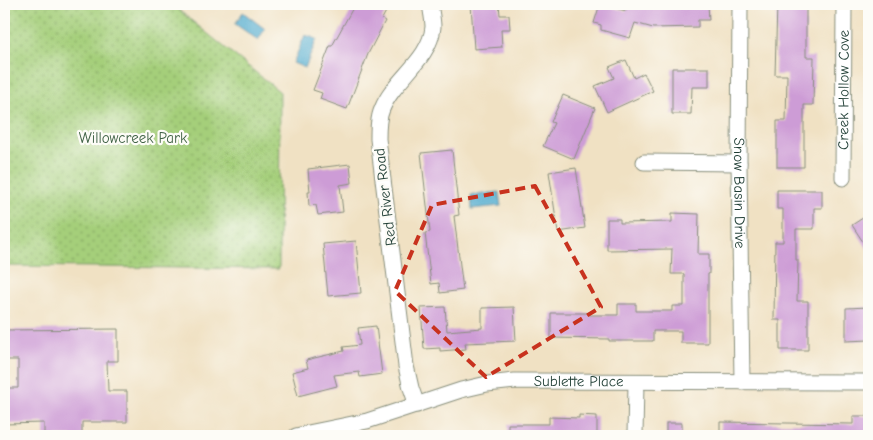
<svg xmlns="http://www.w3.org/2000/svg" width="873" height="440" font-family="'Comic Neue',sans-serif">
	<defs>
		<pattern id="park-dots" width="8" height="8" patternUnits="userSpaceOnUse" patternTransform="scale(1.25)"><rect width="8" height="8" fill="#a5cf7a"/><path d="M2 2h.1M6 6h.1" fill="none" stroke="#86a965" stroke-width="1.8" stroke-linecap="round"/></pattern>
	</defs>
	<rect width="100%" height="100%" fill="#fdfcf7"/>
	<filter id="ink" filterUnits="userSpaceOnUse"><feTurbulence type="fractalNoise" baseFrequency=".02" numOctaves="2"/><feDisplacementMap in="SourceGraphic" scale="10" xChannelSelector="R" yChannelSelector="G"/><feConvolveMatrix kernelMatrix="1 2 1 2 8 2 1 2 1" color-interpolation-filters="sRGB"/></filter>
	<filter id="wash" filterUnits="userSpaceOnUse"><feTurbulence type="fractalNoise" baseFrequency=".0096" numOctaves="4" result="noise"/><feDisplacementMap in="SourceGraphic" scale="20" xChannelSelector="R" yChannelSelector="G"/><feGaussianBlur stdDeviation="1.12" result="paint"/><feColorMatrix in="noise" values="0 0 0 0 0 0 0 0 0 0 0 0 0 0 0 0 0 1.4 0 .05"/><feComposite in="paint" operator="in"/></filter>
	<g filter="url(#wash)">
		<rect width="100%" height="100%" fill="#f0e1c3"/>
		<path fill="url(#park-dots)" stroke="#628657" d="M4 4H171L280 92 279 269 4 266Z"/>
		<g fill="#51abce" stroke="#387481">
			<path d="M243 12 265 29 258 40 235 24Z"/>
			<path d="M305 35 317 39 305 68 293 63Z"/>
			<path d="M499 192 501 206 472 209 471 195Z"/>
		</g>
		<g id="blocks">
			<g fill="#cd9cd6">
				<path d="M355 4H390L382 19 385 21 368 54 347 109 320 99 322 93 313 90 330 46H332Z"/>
				<path d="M471 4H499L500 15H509L510 29H501L502 47 474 49Z"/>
				<path d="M600 4 626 11 628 4H708L709 20H698V27L653 28 635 23 630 38 601 30V25L594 23Z"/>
				<path d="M777 4H806V57H814L813 105H804V167H777V121H786L787 75H775Z"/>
				<path d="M626 60 634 78 644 73 653 91 607 112 595 86 614 78 609 67Z"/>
				<path d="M672 68H709V87H692L691 114H672Z"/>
				<path d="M563 95 595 108 574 159 543 146 554 123 551 122Z"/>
				<path d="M452 150 459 215 454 216 463 290 440 293 439 283 431 284 425 233 430 232 421 153Z"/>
				<path d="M350 164 352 183 340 185 343 212 318 215 316 205 309 206 308 192H310L308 169Z"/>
				<path d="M576 168 585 228 558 232 549 172Z"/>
				<path d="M777 190H822V208H814V229H796V260H798L797 301H808V350H780V320H774L775 242H783V209H777Z"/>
				<path d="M672 213 699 214 698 254H709V274H708V343H681V331H653V341H609V339L551 338V313H589V315H618V304H636V311H672V306H684V274H671L672 249 607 250V219H620V223L672 222Z"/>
				<path d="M869 214V251L852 225Z"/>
				<path d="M356 241 361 293 328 296 323 244Z"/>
				<path d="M445 307 447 331 482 328V308L514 307 516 341 465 343 466 349 440 351V348L424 349 421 308Z"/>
				<path d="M869 307V340L846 341V308Z"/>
				<path d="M376 326 382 374 360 377 359 372 334 375 337 386 298 396 292 372 308 368 306 360 344 351 343 347 360 345 358 328Z"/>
				<path d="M118 329V361H107L108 391H127V422H82V436H44V423L4 424V388H18V360H4V330Z"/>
				<path d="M579 415 597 416V436H508V424H549V417L579 418Z"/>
				<path d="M853 416H869V436H720V422L853 424Z"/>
				<rect x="666" y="423" width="16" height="13"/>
			</g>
		</g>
	</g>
	<g filter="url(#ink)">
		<use href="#blocks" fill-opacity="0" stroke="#888f7c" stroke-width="1"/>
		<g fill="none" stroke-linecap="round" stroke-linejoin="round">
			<g stroke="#888f7c" stroke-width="17">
				<g id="street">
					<path id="s1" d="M740 4 739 163 742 382"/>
					<path d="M644 162 739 163"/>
					<path id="s2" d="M843 178 844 4"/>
					<path d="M417 405 411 388 406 366 378 139C378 129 378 118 382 109 394 79 430 60 433 27 433 20 431 11 430 4"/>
					<path id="s3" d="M296 436 313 432 367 421 461 390 487 384 515 381 869 382"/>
					<path d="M635 436 636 382"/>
				</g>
			</g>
			<use href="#street" stroke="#fff" stroke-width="15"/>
		</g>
	</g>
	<path fill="none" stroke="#c8321e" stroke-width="4" stroke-dasharray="10 6" stroke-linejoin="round" d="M535 186 601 307 486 377 395 291 432 205Z"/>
	<g text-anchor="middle" stroke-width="4.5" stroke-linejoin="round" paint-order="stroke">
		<g font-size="15" fill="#1f3d34" stroke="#fdfcf7">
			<text dy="5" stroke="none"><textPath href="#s2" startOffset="88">Creek Hollow Cove</textPath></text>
			<text dy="5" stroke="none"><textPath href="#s1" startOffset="189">Snow Basin Drive</textPath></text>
			<text transform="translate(385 197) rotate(-97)" y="5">Red River Road</text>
			<text dy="5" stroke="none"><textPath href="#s3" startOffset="290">Sublette Place</textPath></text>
		</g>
		<g font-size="15" fill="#406246" stroke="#fdfcf7">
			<text x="133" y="143">Willowcreek Park</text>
		</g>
	</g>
	<rect width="873" height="440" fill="none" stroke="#fdfcf7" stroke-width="20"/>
</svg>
